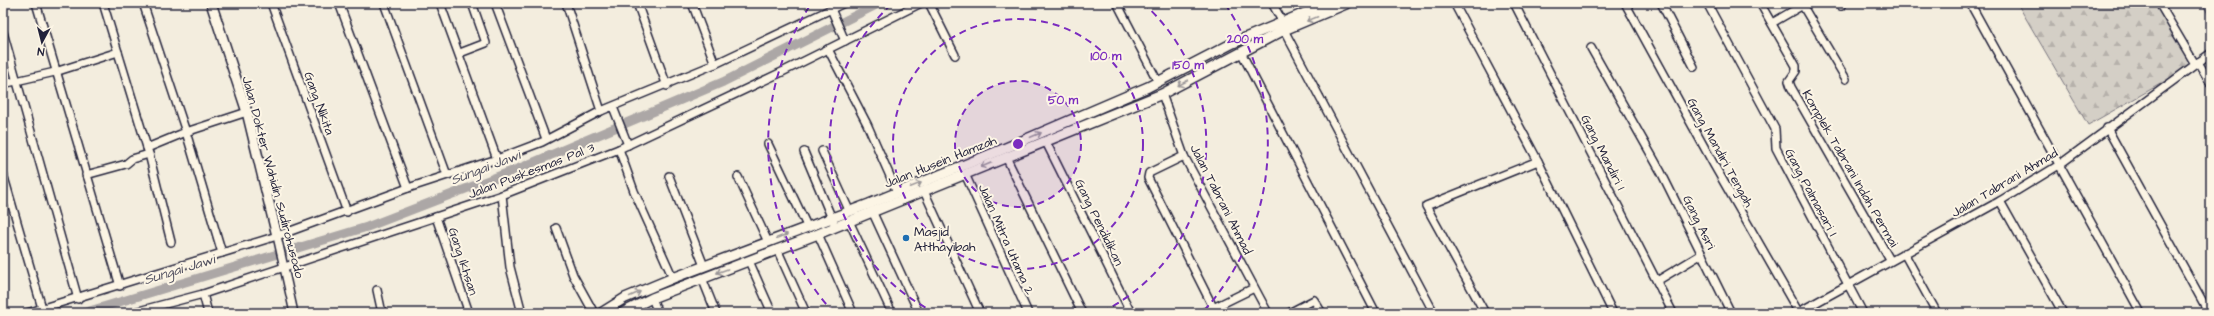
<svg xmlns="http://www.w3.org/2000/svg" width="2214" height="316" font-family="'Architects Daughter',sans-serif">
	<defs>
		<pattern id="forest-firs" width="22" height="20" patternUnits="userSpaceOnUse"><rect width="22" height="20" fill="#d4cfc6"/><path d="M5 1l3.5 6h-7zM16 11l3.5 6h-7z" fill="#b6b1ab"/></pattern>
	</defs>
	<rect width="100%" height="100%" fill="#f3edde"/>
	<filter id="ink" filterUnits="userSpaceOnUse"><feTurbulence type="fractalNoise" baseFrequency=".025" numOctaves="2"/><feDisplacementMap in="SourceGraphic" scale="8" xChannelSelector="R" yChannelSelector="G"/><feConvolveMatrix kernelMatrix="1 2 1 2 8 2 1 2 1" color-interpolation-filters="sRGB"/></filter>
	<g filter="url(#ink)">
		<g fill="url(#forest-firs)" stroke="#7b7880">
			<path d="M2017 3H2155L2192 66 2088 125Z"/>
			<path d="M2202 3H2211V19Z"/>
		</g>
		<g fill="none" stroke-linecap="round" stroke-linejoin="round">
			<path stroke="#aca7a6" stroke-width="9" d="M83 313 367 227 525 166 723 82 880 3"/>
			<g stroke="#22223b" stroke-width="10">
				<g id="street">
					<path d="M36 3 120 286"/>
					<path d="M103 3 149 154 171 242"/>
					<path d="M143 3 186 132 222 253"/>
					<path d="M271 3 347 212"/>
					<path d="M339 3 408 188"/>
					<path d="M384 3 447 175"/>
					<path d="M440 3 497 159"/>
					<path d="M495 3 546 139"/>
					<path d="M566 3 601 111"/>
					<path d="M637 3 667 86"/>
					<path d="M692 3 715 64"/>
					<path d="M929 3 955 55"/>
					<path d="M1117 3 1158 82"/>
					<path d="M1272 3 1282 21"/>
					<path d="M1454 3 1538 161 1613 313"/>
					<path d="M1514 3 1673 313"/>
					<path d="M1625 3 1714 165 1799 313"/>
					<path d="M1661 3 1694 67"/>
					<path d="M1707 3 1775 129 1776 148 1863 313"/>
					<path d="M1760 3 1796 66V71L1789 81 1791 87 1890 260"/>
					<path d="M1801 3 1846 79"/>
					<path d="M1839 3 1841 6"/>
					<path d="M1970 3 2141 313"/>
					<path d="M2159 3 2195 64"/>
					<path d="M831 9 845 41"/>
					<path d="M1772 23 1803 5"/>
					<path d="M1284 30 1434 313"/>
					<path d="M3 32 78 299"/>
					<path d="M1591 48 1661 172 1731 313"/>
					<path d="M828 49 867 124 897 192"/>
					<path d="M1241 52 1376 313"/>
					<path d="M460 53 486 43 472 3"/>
					<path d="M2198 62 2211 84"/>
					<path d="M3 84 55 72 118 52"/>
					<path d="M1162 94 1184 156 1268 313"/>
					<path d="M613 107 628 145"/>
					<path d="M2107 128 2209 313"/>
					<path d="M1046 142 1131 313"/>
					<path d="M768 144 807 226"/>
					<path d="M147 148 186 132 247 112"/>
					<path d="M619 149 634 191 673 278"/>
					<path d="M822 151 849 210"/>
					<path d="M804 152 835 226"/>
					<path d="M1184 156 1149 173 1148 178 1216 313"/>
					<path d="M1006 157 1082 313"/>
					<path d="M3 174 42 308"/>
					<path d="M965 174 1028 313"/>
					<path d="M86 175 126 164 132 159 149 154"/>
					<path d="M669 176 704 266"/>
					<path d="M738 177 768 242"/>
					<path d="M924 191 980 313"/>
					<path d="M502 195 510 267 522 313"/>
					<path d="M2000 201 2063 313"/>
					<path d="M872 211 919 313"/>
					<path d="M436 217 469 313"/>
					<path d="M849 221 892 313"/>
					<path d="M556 228 573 275 594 313"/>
					<path d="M818 234 853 313"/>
					<path d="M277 236 294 313"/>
					<path d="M777 249 806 313"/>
					<path d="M1904 253 1937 313"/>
					<path d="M749 261 772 313"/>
					<path d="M702 278 716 313"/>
					<path d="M1657 281 1702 254"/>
					<path d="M377 290 382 313"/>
					<path d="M203 294 208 313"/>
					<path d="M652 298 658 313"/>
					<path d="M3 306 5 313"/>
					<path d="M27 313 277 236 408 188 497 159 542 142 601 111 715 64 844 3"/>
					<path d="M131 313 203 294 502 195 619 149 782 72 921 3"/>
					<path d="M1203 313 1254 288"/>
					<path d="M1289 313 1314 300 1322 313"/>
					<path d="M1485 313 1426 206 1538 161"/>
					<path d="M1797 313 2000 201 2059 165 2211 53"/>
				</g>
			</g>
			<g stroke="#22223b" stroke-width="12">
				<g id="secondary">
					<path d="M211 3 247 112 277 236"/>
					<path d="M601 313 625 298 673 278 869 204 1001 150 1148 87 1233 43 1329 3"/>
					<path d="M622 313 652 298 818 234 1162 94 1284 30 1348 3"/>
				</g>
			</g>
			<use href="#street" stroke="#fcf5e5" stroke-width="7"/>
			<use href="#secondary" stroke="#fcf5e5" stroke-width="9"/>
		</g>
		<defs><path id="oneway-shaft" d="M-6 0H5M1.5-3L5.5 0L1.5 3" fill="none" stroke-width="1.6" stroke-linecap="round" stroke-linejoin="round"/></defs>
		<g stroke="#9a9698">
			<use href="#oneway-shaft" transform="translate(1312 19) rotate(158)"/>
			<use href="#oneway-shaft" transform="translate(1183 83) rotate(152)"/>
			<use href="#oneway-shaft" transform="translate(1036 135) rotate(-23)"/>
			<use href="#oneway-shaft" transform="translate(986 165) rotate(157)"/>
			<use href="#oneway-shaft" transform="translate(916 185) rotate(-22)"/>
			<use href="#oneway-shaft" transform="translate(782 236) rotate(-21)"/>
			<use href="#oneway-shaft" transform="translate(722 271) rotate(160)"/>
			<use href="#oneway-shaft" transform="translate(635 294) rotate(-24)"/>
		</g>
	</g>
	<circle cx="1018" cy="144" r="63" fill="#7b2cbf" fill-opacity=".12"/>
	<g fill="none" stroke="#7b2cbf" stroke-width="2" stroke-dasharray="7 5">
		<circle cx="1018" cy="144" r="63"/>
		<circle cx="1018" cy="144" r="125"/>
		<path d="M936 313A188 188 0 0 1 893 3M1143 3A188 188 0 0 1 1100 313"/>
		<path d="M834 313A250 250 0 0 1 811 4M1225 4A250 250 0 0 1 1202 313"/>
	</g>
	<circle fill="#1f6fb2" stroke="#fcf5e5" stroke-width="1.5" cx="906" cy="238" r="4"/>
	<g text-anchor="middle" stroke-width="4" stroke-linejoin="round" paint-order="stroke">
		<g font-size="13" fill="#22223b" stroke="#fcf5e5">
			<text transform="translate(320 103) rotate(70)" y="5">Gang Nikita</text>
			<text transform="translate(1604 152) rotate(63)" y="5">Gang Mandiri 1</text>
			<text transform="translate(1721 152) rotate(61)" y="5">Gang Mandiri Tengah</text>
			<text transform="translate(940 161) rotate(-22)" y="5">Jalan Husein Hamzah</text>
			<text transform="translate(1851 168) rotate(60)" y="5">Komplek Tabrani Indah Permai</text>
			<text transform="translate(531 170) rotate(-21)" y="5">Jalan Puskesmas Pal 3</text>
			<text transform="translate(274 177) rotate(75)" y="5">Jalan Dokter Wahidin Sudirohusodo</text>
			<text transform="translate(2004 182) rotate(-31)" y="5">Jalan Tabrani Ahmad</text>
			<text transform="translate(1812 192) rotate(62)" y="5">Gang Palmasari I</text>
			<text transform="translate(1222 199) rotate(63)" y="5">Jalan Tabrani Ahmad</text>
			<text transform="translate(1100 222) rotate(64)" y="5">Gang Pendidikan</text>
			<text transform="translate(1700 222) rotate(64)" y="5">Gang Asri</text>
			<text transform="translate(1007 239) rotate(66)" y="5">Jalan Mitra Utama 2</text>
			<text transform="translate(464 261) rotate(72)" y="5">Gang Ikhsan</text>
		</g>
		<g font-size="13" fill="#22223b" stroke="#fcf5e5" text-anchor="start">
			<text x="914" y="236">Masjid<tspan x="914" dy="15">Atthayibah</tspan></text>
		</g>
		<g font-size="14" font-style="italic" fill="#525160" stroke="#fcf5e5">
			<text transform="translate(485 167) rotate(-21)" y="5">Sungai Jawi</text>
			<text transform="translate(179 269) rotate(-17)" y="5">Sungai Jawi</text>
		</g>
	</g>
	<circle cx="1018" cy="144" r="6" fill="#7b2cbf" stroke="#fcf5e5" stroke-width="2"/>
	<g font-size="12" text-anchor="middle" font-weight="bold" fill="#7b2cbf" stroke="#fcf5e5" stroke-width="4" stroke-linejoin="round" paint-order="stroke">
		<text x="1245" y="43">200 m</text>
		<text x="1106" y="60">100 m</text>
		<text x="1188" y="69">150 m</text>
		<text x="1063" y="104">50 m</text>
	</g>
	<rect width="2214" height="316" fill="none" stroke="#fcf5e5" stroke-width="16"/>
	<rect x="8" y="8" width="2198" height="300" fill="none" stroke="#22223b" stroke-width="1.5" filter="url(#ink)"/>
	<g transform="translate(42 42) rotate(187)" stroke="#fcf5e5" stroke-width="3" paint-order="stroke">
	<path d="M0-3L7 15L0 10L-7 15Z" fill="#22223b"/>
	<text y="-6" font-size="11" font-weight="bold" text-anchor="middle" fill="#22223b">N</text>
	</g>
</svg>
